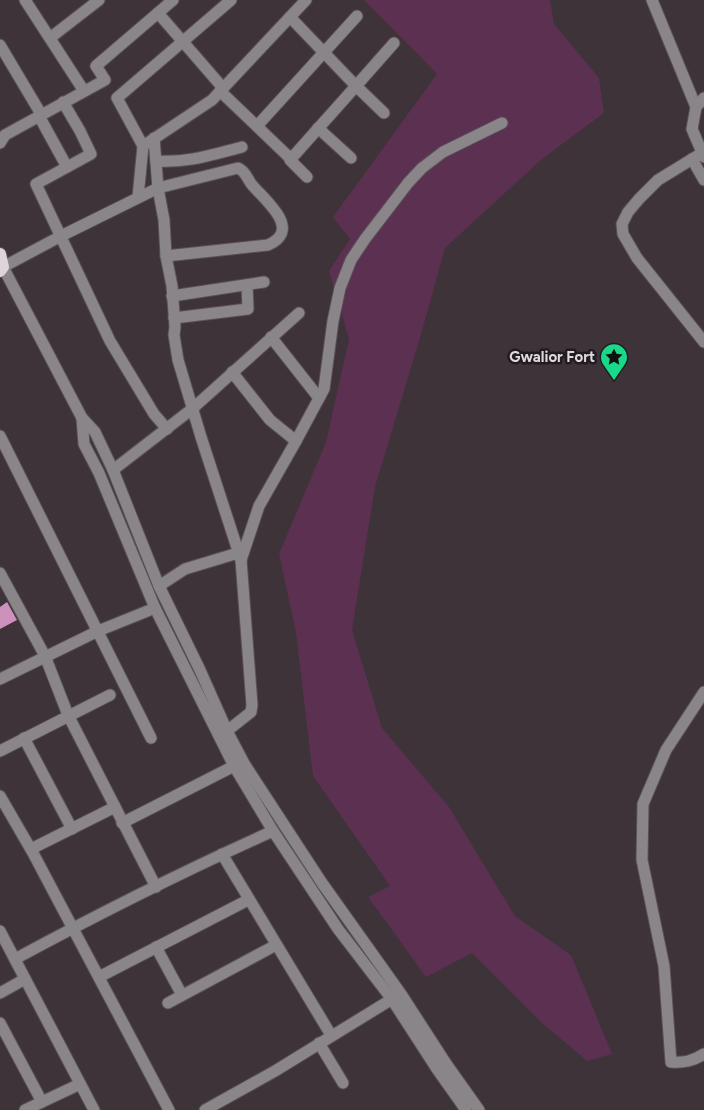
<svg xmlns="http://www.w3.org/2000/svg" width="704" height="1110" font-family="Figtree,sans-serif">
	<rect width="100%" height="100%" fill="#3d3339"/>
	<path fill="#5b3050" d="M364 0H550L554 24 599 78 604 113 542 159 445 248 422 331 375 487 352 630 382 728 449 807 515 916 571 955 612 1054 587 1061 542 1023 472 953 426 977 368 897 390 886 313 776 296 633 279 554 326 442 349 339 329 271 350 239 333 217 437 74Z"/>
	<path fill="#cd91bb" d="M7 602 17 620 0 629V607Z"/>
	<g fill="none" stroke-linecap="round" stroke-linejoin="round">
		<g stroke="#5a5157" stroke-width="13">
			<g id="minor">
				<path d="M25 0 84 91"/>
				<path d="M652 0 696 107"/>
				<path d="M158 13 223 88"/>
				<path d="M290 17 356 86 290 160 307 177"/>
				<path d="M50 38 99 0"/>
				<path d="M0 45 41 114"/>
				<path d="M220 91 291 159"/>
				<path d="M704 98 696 107 692 129 704 157"/>
				<path d="M63 102 80 131 91 154 36 184 110 341 154 414 167 429"/>
				<path d="M384 113 356 86 394 43"/>
				<path d="M39 116 67 167"/>
				<path d="M257 126 357 16"/>
				<path d="M318 128 351 158"/>
				<path d="M154 138 158 188 164 220 166 256 172 286 175 327 174 335 178 360 201 437 241 560 252 705 251 712 227 731"/>
				<path d="M0 143 5 135 105 80 96 66 173 0"/>
				<path d="M143 146 117 98 231 0"/>
				<path d="M702 153 658 180 639 199 628 212 622 224 623 234 637 258 704 342"/>
				<path d="M692 159 704 180"/>
				<path d="M156 161C188 163 211 155 242 147"/>
				<path d="M138 197 143 146 212 100 306 0"/>
				<path d="M166 256 268 245C302 230 267 202 253 186 247 180 247 172 238 168L158 188 61 236 3 267 82 418 95 432 113 470 159 586 199 668 227 731 245 765 322 883 401 994 447 1065 479 1110"/>
				<path d="M172 296 264 282"/>
				<path d="M174 318 248 309 247 285"/>
				<path d="M271 337 319 398"/>
				<path d="M232 372 270 420 296 441 259 506 241 560"/>
				<path d="M82 418 84 444 99 473 155 608 234 766 273 831 338 929 391 998 437 1069 466 1110"/>
				<path d="M0 436 151 738"/>
				<path d="M296 441 324 389 333 321 340 288 351 260 365 239 408 183 422 168 443 152 502 123"/>
				<path d="M113 470 192 409 299 313"/>
				<path d="M0 573 45 656 68 715 156 887"/>
				<path d="M159 586 185 569 238 553"/>
				<path d="M0 679 98 631 155 608"/>
				<path d="M704 692 666 750 643 804 642 860 664 966 671 1062C684 1063 693 1061 704 1054"/>
				<path d="M24 738 72 829"/>
				<path d="M0 751 110 695"/>
				<path d="M0 796 33 853 169 1110"/>
				<path d="M122 823 234 766"/>
				<path d="M31 849 115 807"/>
				<path d="M222 854 331 1035"/>
				<path d="M0 931 94 1110"/>
				<path d="M156 947 182 995"/>
				<path d="M15 959C100 913 186 870 273 831"/>
				<path d="M99 977 248 900"/>
				<path d="M0 993 25 979"/>
				<path d="M168 1003 276 945"/>
				<path d="M0 1023 42 1102"/>
				<path d="M319 1043 343 1083"/>
				<path d="M25 1110 80 1084"/>
				<path d="M205 1110 275 1071 397 996"/>
			</g>
		</g>
		<g stroke="#5a5157" stroke-width="14">
			<path id="major" d="M0 254 3 267 0 271"/>
		</g>
		<use href="#minor" stroke="#8a8589" stroke-width="11"/>
		<use href="#major" stroke="#dfd4db" stroke-width="12"/>
	</g>
	<defs>
		<g id="sight-pin" transform="scale(1.4375)"><path d="M0 17L-7.5 6A9.5 9.5 0 1 1 7.5 6Z" fill="#17d989" stroke="#211c1f"/><path d="M0-6L1.8-2.2L6-1.7L2.9 1.2L3.7 5.4L0 3.3L-3.7 5.4L-2.9 1.2L-6-1.7L-1.8-2.2Z" fill="#111"/></g>
	</defs>
	<g fill-rule="evenodd">
		<use href="#sight-pin" x="614" y="357"/>
	</g>
	<g text-anchor="middle" stroke-width="5" stroke-linejoin="round" paint-order="stroke">
		<g font-size="15" font-weight="bold" fill="#e0d9de" stroke="#211c1f" text-anchor="end">
			<text x="595" y="362">Gwalior Fort</text>
		</g>
	</g>
</svg>
